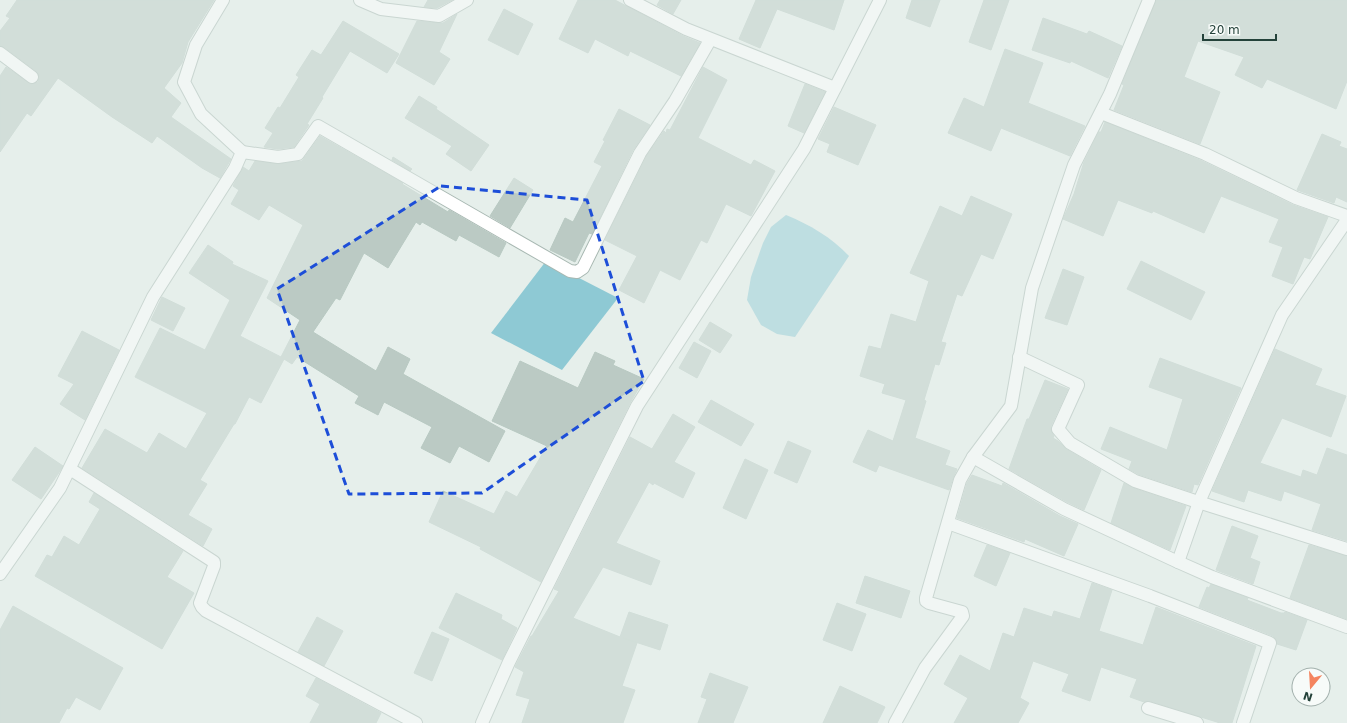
<svg xmlns="http://www.w3.org/2000/svg" width="1347" height="723" font-family="'DejaVu Sans',sans-serif">
	<rect width="100%" height="100%" fill="#e6efeb"/>
	<g fill="#8ec9d4">
		<path d="M786 215C810 225 831 237 849 256L795 337 777 334 761 325 747 300 751 277 763 243 771 227Z"/>
		<path d="M546 261 618 298 562 370 491 333Z"/>
	</g>
	<g fill="#bbcac4" stroke="#b8c9c2">
		<path d="M17 0H214L188 42 182 63 164 88 181 103 171 117 231 159 220 178 202 168 157 136 152 143 112 117 58 78 31 116 27 113 0 152V76L6 67 31 84 38 82 39 78 36 71 4 47 0 46V31L10 18 6 16Z"/>
		<path d="M428 0H452L437 8 424 7Z"/>
		<path d="M578 0H615L683 36 700 43 681 76 630 51 628 56 595 39 588 53 559 39Z"/>
		<path d="M660 0H681L673 14 657 5Z"/>
		<path d="M756 0H844L834 30 777 9 760 48 739 39Z"/>
		<path d="M912 0H940L930 27 906 18Z"/>
		<path d="M984 0H1009L991 50 969 42Z"/>
		<path d="M1156 0H1347V81L1336 109 1267 79 1262 88 1235 75 1244 57 1198 41 1184 77 1220 92 1200 144 1114 110 1124 85 1122 84Z"/>
		<path d="M504 9 533 24 518 55 488 40Z"/>
		<path d="M457 14 439 52 450 59 434 85 396 63 417 21 439 23H443Z"/>
		<path d="M1043 18 1087 34 1089 31 1122 46 1108 78 1071 61 1070 63 1032 50Z"/>
		<path d="M343 21 399 54 387 73 350 51 322 97 323 98 307 124 309 125 294 147 278 149 264 147 273 133 265 128 278 107 280 108 299 77 296 75 312 50 321 55Z"/>
		<path d="M1005 49 1043 63 1028 103 1085 126 1070 156 1001 128 991 151 948 133 964 98 984 107Z"/>
		<path d="M703 67 727 80 698 138 751 165 754 160 775 171 751 216 726 204 707 243 701 240 680 280 660 270 644 303 619 290 637 256 605 240 646 157 664 131 666 133 667 129 670 130Z"/>
		<path d="M805 84 825 92 804 133 788 126Z"/>
		<path d="M419 96 437 107 436 109 489 145 471 171 446 154 452 146 405 118Z"/>
		<path d="M834 107 876 125 858 165 827 152 830 144 818 139Z"/>
		<path d="M619 109 650 125 633 150 592 234 589 233 575 262 550 250 565 218 573 222 602 166 594 162 605 141 603 140Z"/>
		<path d="M1105 122 1202 161 1293 205 1328 217 1310 259 1304 257 1293 284 1272 276 1283 247 1269 242 1279 219 1221 196 1204 233 1153 211 1152 213 1118 200 1103 236 1063 219 1074 194 1084 162 1099 132H1101Z"/>
		<path d="M1322 134 1341 142 1339 146 1347 149V202L1336 197 1334 203 1297 190Z"/>
		<path d="M320 136 403 183 402 184 448 212 449 210 506 243 499 257 459 235 456 241 422 222 420 225 416 222 388 268 364 253 340 300 336 298 313 332 376 371 388 347 410 359 403 374 505 431 489 462 459 446 450 463 421 448 432 427 384 402 378 415 355 403 359 396 297 357 292 364 284 359 261 403 249 397 235 424H234L200 480 207 484 188 515 212 529 203 546 82 468 105 429 147 453 159 433 186 449 207 413 135 377 160 328 205 350 230 300 189 273 208 245 233 262 232 264 268 281 240 336 281 357 300 320 267 298 303 225 269 205 259 220 231 204 239 190 233 186 243 167 249 171 255 161 279 164 302 161Z"/>
		<path d="M393 157 412 169 410 171 392 160Z"/>
		<path d="M514 178 533 190 510 228 490 216Z"/>
		<path d="M971 196 1012 214 993 259 981 254 962 296 957 294 941 342 946 343 939 365 935 364 924 400 926 401 915 438 950 451 945 465 957 469 953 478 949 490 879 465 876 472 853 462 868 430 893 441 906 400 882 393 885 384 860 376 869 346 881 349 891 314 916 322 929 281 910 273 940 206 962 216Z"/>
		<path d="M1141 261 1205 292 1191 320 1127 289Z"/>
		<path d="M1063 269 1084 277 1067 325 1045 318Z"/>
		<path d="M162 297 185 308 173 331 151 320Z"/>
		<path d="M710 322 732 335 720 353 699 340Z"/>
		<path d="M82 331 119 350 85 420 60 404 74 384 58 376Z"/>
		<path d="M694 342 711 351 697 378 679 368Z"/>
		<path d="M1275 349 1322 369 1315 385 1346 396 1331 437 1282 418 1260 463 1301 477 1303 470 1317 475 1327 448 1347 455V541L1312 530 1321 504 1284 491 1281 501 1248 490 1244 502 1212 491Z"/>
		<path d="M595 352 615 361 613 365 644 379 630 403 541 582 480 549 481 547 429 522 443 491 494 514 506 491 517 497 547 446 492 421 520 361 578 388Z"/>
		<path d="M1160 358 1241 388 1198 485 1194 484 1192 492 1138 474 1129 469 1132 461 1101 449 1110 427 1167 450 1183 399 1149 387Z"/>
		<path d="M1045 380 1068 389 1051 426V430L1054 436 1053 438 1058 441 1066 449 1101 470 1084 510 1067 502 1009 469 1027 419H1029Z"/>
		<path d="M711 400 754 424 741 446 698 422Z"/>
		<path d="M673 414 695 427 674 462 695 473 683 498 654 483 653 485 649 482 616 543 660 561 651 585 603 567 573 618 620 637 629 612 668 625 660 650 623 638 637 643 622 686 635 690 623 723H522L530 699 516 695 524 672 515 667 516 665 531 636H532L559 591 554 589 630 437 652 449Z"/>
		<path d="M788 441 811 451 797 483 774 473Z"/>
		<path d="M35 447 63 466 58 474 41 499 12 480Z"/>
		<path d="M745 459 768 470 746 519 723 508Z"/>
		<path d="M972 475 1002 486 1003 483 1060 516 1078 524 1064 556 1025 539 1024 542 957 518 967 483Z"/>
		<path d="M1124 483 1133 488 1186 506 1170 550 1111 523Z"/>
		<path d="M94 493 183 551 167 577 194 593 162 649 35 576 47 555 52 557 64 536 79 545 100 509 89 502Z"/>
		<path d="M1232 526 1258 536 1250 558 1260 562 1253 584 1216 570Z"/>
		<path d="M987 545 1010 553 996 586 974 576Z"/>
		<path d="M1309 545 1347 556V619L1290 598Z"/>
		<path d="M865 576 910 591 901 618 856 603Z"/>
		<path d="M1092 583 1112 590 1099 631 1143 645 1156 607 1256 646 1232 723H1220L1150 701 1144 702 1130 697 1137 679 1101 667 1090 701 1062 691 1069 674 1033 661 1020 698 1029 703 1018 723H954L968 698 944 684 960 655 990 671 1003 633 1014 637 1024 608 1052 617 1054 611 1080 619Z"/>
		<path d="M1211 584 1248 598 1247 600 1281 613H1284L1285 612 1307 620 1296 650 1277 644 1276 639 1273 636 1199 607 1207 587 1209 588Z"/>
		<path d="M456 593 502 615 501 619 517 628 502 660 439 628Z"/>
		<path d="M837 603 866 614 852 651 823 640Z"/>
		<path d="M13 606 123 668 100 710 76 697 69 709 67 708 59 723H0V630Z"/>
		<path d="M317 617 343 631 324 666 298 652Z"/>
		<path d="M432 632 449 639 432 681 414 673Z"/>
		<path d="M710 673 748 687 733 723H698L707 699 701 697Z"/>
		<path d="M316 678 381 713 376 723H310L320 704 306 696Z"/>
		<path d="M840 686 885 707 877 723H823Z"/>
	</g>
	<g fill="none" stroke-linecap="round" stroke-linejoin="round">
		<g stroke="#a8b8b2" stroke-width="14">
			<g id="street">
				<path d="M360 0 381 9 439 16 467 0"/>
				<path d="M630 0 686 29 835 88"/>
				<path d="M0 53 32 77"/>
				<path d="M1101 113 1205 154 1296 198 1347 216"/>
				<path d="M242 152 278 157 298 154 318 126 570 271 577 272 583 268 640 153 675 101 710 40"/>
				<path d="M1019 357 1078 385 1058 429 1070 443 1135 481 1195 501 1347 549"/>
				<path d="M973 457 1064 509 1178 562 1212 577 1347 627"/>
				<path d="M70 469 214 562V566L200 603 202 607 206 611 416 723"/>
				<path d="M948 523 1150 596 1270 643 1243 723"/>
				<path d="M1178 562 1199 502 1282 315 1347 220"/>
				<path d="M0 574 60 488 153 297 235 168 242 152 201 114 184 82 196 45 223 0"/>
				<path d="M1148 708 1197 723"/>
				<path d="M482 723 509 662 637 406 804 149 880 0"/>
				<path d="M895 723 925 668 963 616 962 612 929 603 926 601V598L960 480 973 457 1011 406 1032 288 1074 165 1110 94 1149 0"/>
			</g>
		</g>
		<use href="#street" stroke="#fff" stroke-width="12"/>
	</g>
	<path d="M0 0H1347V723H0ZM441 186 587 200 644 381 482 493 349 494 277 289Z" fill="#e6efeb" fill-opacity=".55" fill-rule="evenodd"/>
	<path fill="none" stroke="#1d4ed8" stroke-width="3" stroke-dasharray="8 5" stroke-linejoin="round" d="M441 186 587 200 644 381 482 493 349 494 277 289Z"/>
	<g transform="translate(1311 687) rotate(198)"><circle r="19" fill="#f7fbf9" stroke="#a3b1ad"/>
	<path d="M0-3L7 15L0 10L-7 15Z" fill="#f4845f"/>
	<text y="-6" font-size="11" font-weight="bold" text-anchor="middle" fill="#24423a">N</text>
	</g>
	<path d="M1203 34v6h73v-6" fill="none" stroke="#24423a" stroke-width="2"/>
	<text x="1209" y="34" font-size="12" fill="#24423a" stroke="#f7fbf9" stroke-width="3" paint-order="stroke">20 m</text>
</svg>
